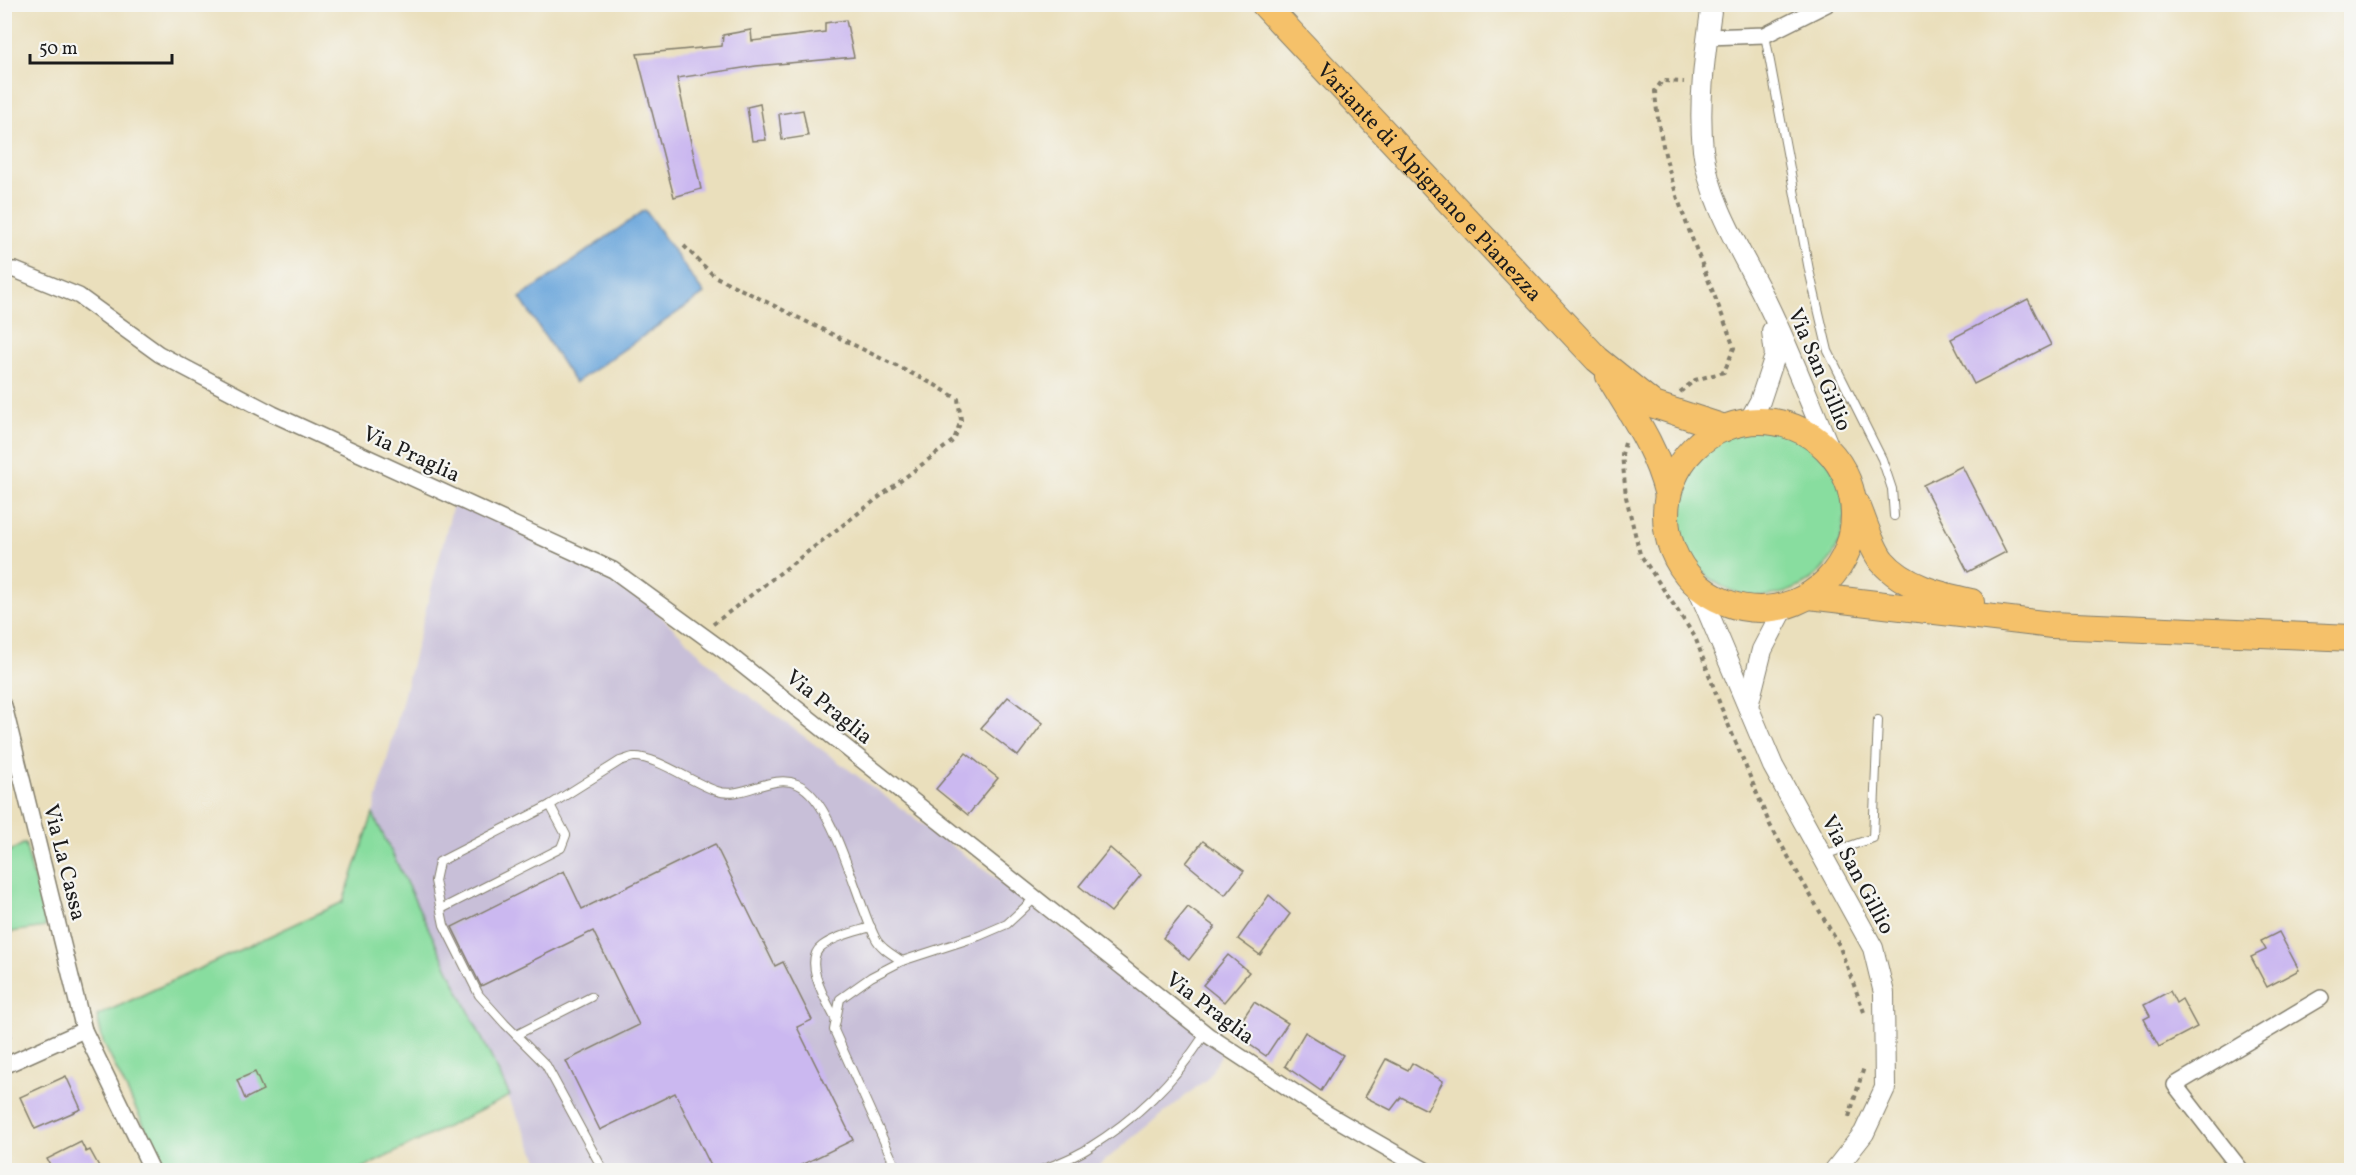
<svg xmlns="http://www.w3.org/2000/svg" width="2356" height="1175" font-family="Vollkorn,serif">
	<rect width="100%" height="100%" fill="#f6f6f2"/>
	<filter id="ink" filterUnits="userSpaceOnUse"><feTurbulence type="fractalNoise" baseFrequency=".0167" numOctaves="2"/><feDisplacementMap in="SourceGraphic" scale="12" xChannelSelector="R" yChannelSelector="G"/><feConvolveMatrix kernelMatrix="1 2 1 2 8 2 1 2 1" color-interpolation-filters="sRGB"/></filter>
	<filter id="wash" filterUnits="userSpaceOnUse"><feTurbulence type="fractalNoise" baseFrequency=".008" numOctaves="4" result="noise"/><feDisplacementMap in="SourceGraphic" scale="24" xChannelSelector="R" yChannelSelector="G"/><feGaussianBlur stdDeviation="1.35" result="paint"/><feColorMatrix in="noise" values="0 0 0 0 0 0 0 0 0 0 0 0 0 0 0 0 0 1.4 0 .05"/><feComposite in="paint" operator="in"/></filter>
	<g filter="url(#wash)">
		<rect width="100%" height="100%" fill="#eadfbc"/>
		<path fill="#c8bfd8" d="M455 497 613 570 725 678 1209 1036 1221 1055 1208 1078 1093 1170H543L373 814Z"/>
		<g fill="#88dd9f" stroke="#527c5e" stroke-width="1.5">
			<circle cx="1761" cy="512" r="84"/>
			<path d="M373 814 510 1096 359 1170H166L103 1042 97 1016 343 902Z"/>
			<path d="M25 843 46 927 5 933V854Z"/>
		</g>
		<path fill="#6aa6db" stroke="#43617c" stroke-width="1.5" d="M645 210 704 294 575 383 520 298Z"/>
		<g id="blocks">
			<g fill="#cbb8f0">
				<path d="M846 20 854 57 756 66 677 78 701 189 674 197 637 54 722 46 723 35 751 30 752 41 825 32V23Z"/>
				<path d="M760 104 766 140 752 141 747 107Z"/>
				<path d="M803 110 808 136 782 140 779 114Z"/>
				<path d="M2028 299 2051 345 1974 384 1951 339Z"/>
				<path d="M1962 466 2006 552 1968 572 1923 485Z"/>
				<path d="M1008 697 1043 723 1018 756 981 728Z"/>
				<path d="M966 753 998 778 968 815 936 789Z"/>
				<path d="M1203 841 1244 871 1225 895 1186 863Z"/>
				<path d="M715 844 775 966 783 962 812 1020 797 1027 853 1140 791 1170H713L675 1093 600 1130 566 1061 639 1025 593 931 481 986 452 927 564 871 582 909Z"/>
				<path d="M1110 848 1141 875 1111 912 1079 886Z"/>
				<path d="M1269 895 1290 914 1260 955 1238 939Z"/>
				<path d="M1188 907 1215 927 1189 960 1163 938Z"/>
				<path d="M2279 932 2299 970 2267 987 2251 957 2266 950 2261 941Z"/>
				<path d="M1228 955 1249 972 1224 1002 1203 985Z"/>
				<path d="M2170 991 2176 1003 2182 999 2197 1027 2159 1047 2144 1019 2150 1016 2144 1005Z"/>
				<path d="M1254 1002 1288 1023 1266 1056 1233 1033Z"/>
				<path d="M4 1023 11 1037 4 1040Z"/>
				<path d="M1305 1032 1343 1055 1321 1091 1285 1066Z"/>
				<path d="M1386 1059 1408 1070 1412 1063 1443 1081 1427 1110 1401 1097 1391 1110 1365 1097Z"/>
				<path d="M255 1072 263 1090 245 1099 237 1080Z"/>
				<path d="M66 1076 81 1109 35 1129 20 1097Z"/>
				<path d="M81 1142 86 1152 90 1150 101 1170H53L47 1159Z"/>
			</g>
		</g>
	</g>
	<g filter="url(#ink)">
		<use href="#blocks" fill-opacity="0" stroke="#837e6c" stroke-width="1.5"/>
		<g fill="none" stroke-linecap="round" stroke-linejoin="round">
			<g stroke="#837e6c" stroke-width="10">
				<g id="service">
					<path d="M1765 35 1809 270 1828 351 1882 459 1892 489 1894 516"/>
					<path d="M1824 855 1873 838 1878 720"/>
					<path d="M441 909 561 848 566 835 550 805"/>
					<path d="M836 1020C828 1004 801 961 822 946 836 936 855 932 871 927"/>
					<path d="M516 1035 591 997"/>
					<path d="M603 1170 546 1065 505 1024 479 995 444 925 435 881 439 862 550 805 620 761C624 760 629 758 633 757 655 755 694 784 717 791 743 800 771 773 797 784 834 799 857 903 875 937 880 948 893 955 902 961L979 936 1007 924 1035 898"/>
					<path d="M897 1170 834 1030 840 999 871 977 902 961"/>
					<path d="M1041 1170C1056 1164 1073 1158 1087 1149 1137 1118 1173 1083 1205 1034"/>
				</g>
			</g>
			<g stroke="#837e6c" stroke-width="18">
				<g id="minor">
					<path d="M1707 37 1765 35 1827 4"/>
					<path d="M4 270H15L79 296 159 354 273 414 613 570 727 653 1209 1036 1326 1113 1425 1170"/>
					<path d="M4 706 84 1030 152 1170"/>
					<path d="M4 1066 84 1030"/>
					<path d="M2241 1170 2175 1085 2321 998"/>
				</g>
			</g>
			<g stroke="#837e6c" stroke-width="22">
				<g id="tertiary">
					<path d="M1712 4C1705 53 1698 101 1703 150 1710 206 1744 255 1768 305 1791 352 1810 403 1831 452"/>
					<path d="M1749 421 1760 401 1775 356 1772 331"/>
					<path d="M1696 584 1773 766 1873 948 1884 993 1885 1088 1864 1133 1835 1170"/>
					<path d="M1748 706 1762 650 1785 606"/>
				</g>
			</g>
			<g stroke="#837e6c" stroke-width="28">
				<g id="primary">
					<path id="s1" d="M1264 4 1597 359 1654 405 1725 428"/>
					<path d="M1609 376C1634 417 1656 448 1668 495"/>
					<circle cx="1760" cy="515" r="94"/>
					<path d="M1857 505C1864 521 1871 547 1882 561 1904 587 1940 595 1971 602"/>
					<path d="M1809 596 2052 625 2352 638"/>
				</g>
			</g>
			<g stroke="#837e6c" stroke-width="4" stroke-dasharray="4.5 4.5" stroke-linecap="butt">
				<path d="M684 246 714 276 935 385 958 399 961 420 954 440 712 625"/>
				<path d="M1680 392 1695 380 1724 372 1734 348C1705 264 1661 181 1655 91L1662 81 1684 82"/>
				<path d="M1625 443 1622 454 1626 497 1640 554 1695 637 1721 707 1770 825 1839 945 1864 1012"/>
				<path d="M1849 1117 1864 1067"/>
			</g>
			<use href="#service" stroke="#fff" stroke-width="8"/>
			<use href="#minor" stroke="#fff" stroke-width="15"/>
			<use href="#tertiary" stroke="#fff" stroke-width="20"/>
			<use href="#primary" stroke="#f5c16b" stroke-width="26"/>
		</g>
	</g>
	<g text-anchor="middle" stroke-width="4.5" stroke-linejoin="round" paint-order="stroke">
		<g font-size="22" fill="#1c1c1c" stroke="#f6f6f2">
			<text dy="8" stroke="none"><textPath href="#s1" startOffset="243">Variante di Alpignano e Pianezza</textPath></text>
			<text transform="translate(1821 369) rotate(67)" y="8">Via San Gillio</text>
			<text transform="translate(412 453) rotate(25)" y="8">Via Praglia</text>
			<text transform="translate(830 706) rotate(39)" y="8">Via Praglia</text>
			<text transform="translate(66 862) rotate(76)" y="8">Via La Cassa</text>
			<text transform="translate(1859 874) rotate(62)" y="8">Via San Gillio</text>
			<text transform="translate(1211 1007) rotate(37)" y="8">Via Praglia</text>
		</g>
	</g>
	<rect width="2356" height="1175" fill="none" stroke="#f6f6f2" stroke-width="24"/>
	<path d="M30 54v9h142v-9" fill="none" stroke="#1c1c1c" stroke-width="3"/>
	<text x="39" y="54" font-size="18" fill="#1c1c1c" stroke="#f6f6f2" stroke-width="4.5" paint-order="stroke">50 m</text>
</svg>
